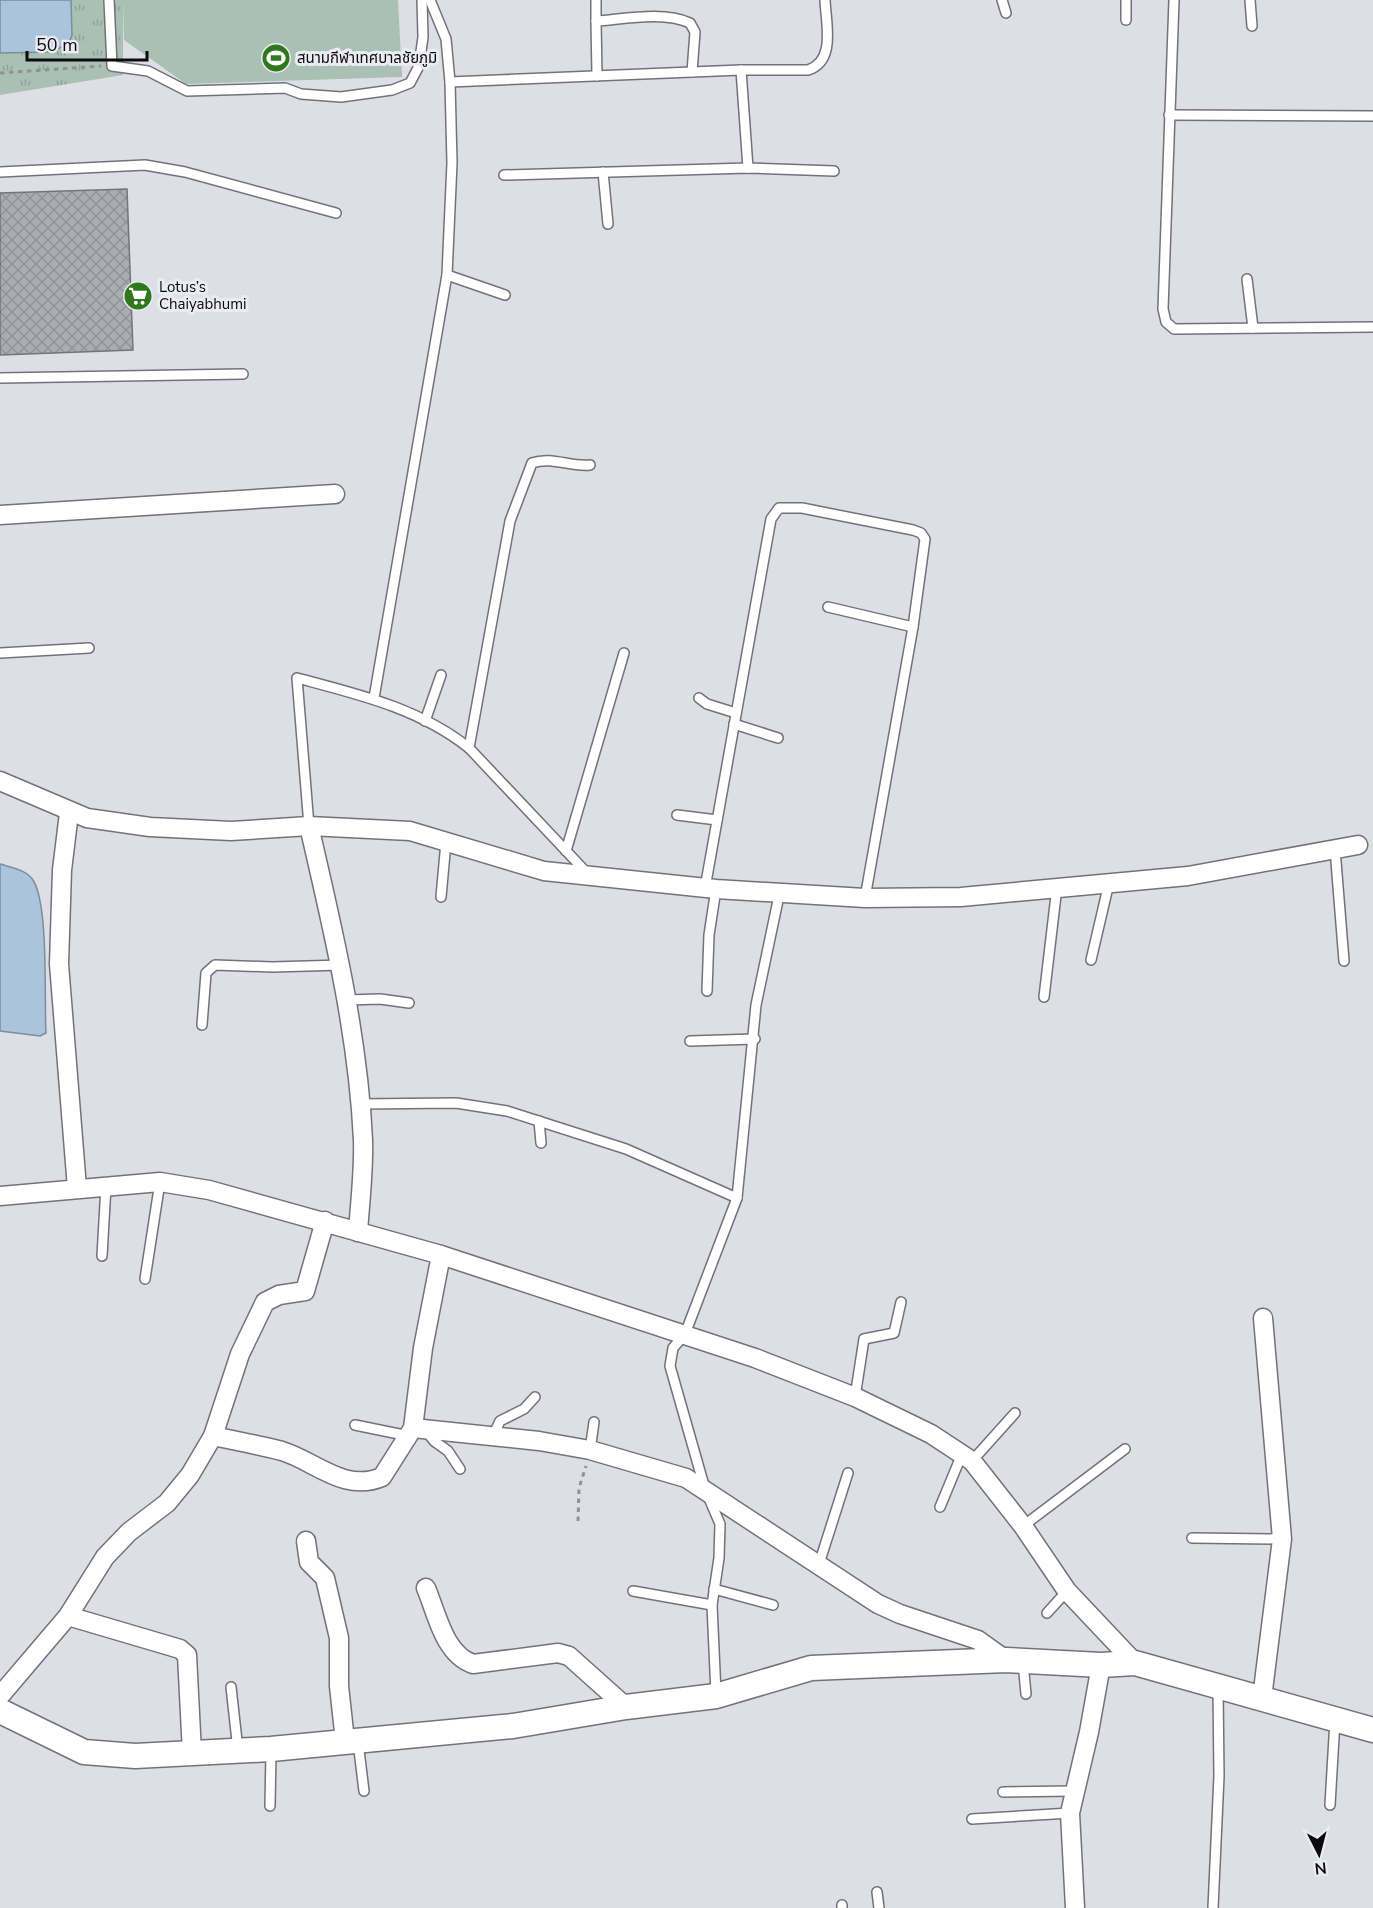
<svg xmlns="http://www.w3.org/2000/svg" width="1373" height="1908" font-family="'Nunito Sans','Noto Sans Thai',sans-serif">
	<defs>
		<pattern id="park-tufts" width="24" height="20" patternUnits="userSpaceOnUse" patternTransform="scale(1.5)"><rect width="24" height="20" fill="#aac0b5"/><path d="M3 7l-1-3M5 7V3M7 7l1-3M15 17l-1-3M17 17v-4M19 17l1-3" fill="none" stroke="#91a49a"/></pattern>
		<pattern id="building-cross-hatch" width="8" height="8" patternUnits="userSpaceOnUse" patternTransform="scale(1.5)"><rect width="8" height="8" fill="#ababb4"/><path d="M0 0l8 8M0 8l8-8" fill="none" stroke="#92929a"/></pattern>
	</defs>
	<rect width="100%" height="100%" fill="#dedee7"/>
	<path fill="url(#park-tufts)" d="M0 0H123V75L0 95Z"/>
	<path fill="#aac0b5" d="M123 0H398L402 77 186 84 124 40Z"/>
	<g fill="#aac5db" stroke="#7a8d9e" stroke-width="1.5">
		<path d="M0 0H71L72 35 69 43 52 52 0 53Z"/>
		<path d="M0 864C10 867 27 870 33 880 49 905 44 1000 46 1033L40 1036 0 1031Z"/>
	</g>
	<path fill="url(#building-cross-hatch)" stroke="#74747c" stroke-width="1.5" d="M127 189 133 350 0 355V193Z"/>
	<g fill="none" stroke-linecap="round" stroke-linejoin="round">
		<g stroke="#72727a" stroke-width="12">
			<g id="service">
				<path d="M109 0 112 66 148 71 187 91 285 88 301 94 341 97 392 90 410 83 419 66 423 37 422 0"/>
				<path d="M1002 0 1006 13"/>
				<path d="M1174 0 1163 309 1166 322 1174 329 1373 327"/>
				<path d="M1250 0 1252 26"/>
				<path d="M1126 20V0"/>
				<path d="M596 21V0"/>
				<path d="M741 70 748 168"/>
				<path d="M597 76 596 21C625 19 663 11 690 23L695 32 692 72"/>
				<path d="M450 82 741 70H808C836 61 826 24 825 0"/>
				<path d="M1169 115 1373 116"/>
				<path d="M0 172 145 165 185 172 336 213"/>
				<path d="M603 172 608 224"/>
				<path d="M504 175 748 168 834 171"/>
				<path d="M447 275 505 295"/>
				<path d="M1247 279 1253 328"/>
				<path d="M0 378 243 374"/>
				<path d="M828 607 913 627"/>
				<path d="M0 653 89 648"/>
				<path d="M374 698 447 275 452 163 450 82 446 39 430 0"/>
				<path d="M699 698 707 704 736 713"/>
				<path d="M425 721 441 675"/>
				<path d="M734 724 778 738"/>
				<path d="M469 748 510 521 532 463C552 456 569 467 590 465"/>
				<path d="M677 815 717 820"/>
				<path d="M309 826 297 678C357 694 419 708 469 748L587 873"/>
				<path d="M1335 849 1344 961"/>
				<path d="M566 851 624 653"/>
				<path d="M705 888 771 519 779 508H802L913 530 921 533 925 539 913 627 865 898"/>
				<path d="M441 897 446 842"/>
				<path d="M1091 960 1109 883"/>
				<path d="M707 991 709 935 716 889"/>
				<path d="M1044 997 1057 887"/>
				<path d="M347 1000 380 999 409 1003"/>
				<path d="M202 1025 206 973 215 965 272 967 342 965"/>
				<path d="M690 1041 755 1039"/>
				<path d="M359 1104 456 1103 507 1111 626 1149 737 1198"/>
				<path d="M539 1121 541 1143"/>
				<path d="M102 1256 106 1186"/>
				<path d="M145 1279 160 1182"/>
				<path d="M855 1397 864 1339 894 1333 901 1302"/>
				<path d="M355 1425 409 1436"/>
				<path d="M426 1431 434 1441 448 1451 460 1469"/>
				<path d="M493 1436 500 1421 524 1409 535 1397"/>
				<path d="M590 1450 594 1422"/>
				<path d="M972 1461 1015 1413"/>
				<path d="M940 1507 962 1454"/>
				<path d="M1023 1526 1125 1449"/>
				<path d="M1192 1538 1282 1539"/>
				<path d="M819 1564 848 1473"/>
				<path d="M714 1589 773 1605"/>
				<path d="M633 1591 712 1605"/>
				<path d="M1047 1613 1067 1591"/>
				<path d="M1023 1663 1026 1694"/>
				<path d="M231 1687 238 1750"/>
				<path d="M716 1694 712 1605 719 1558 720 1524 705 1489 670 1366 673 1348 685 1334 737 1198 756 1005 780 891"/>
				<path d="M358 1742 364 1791"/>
				<path d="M1003 1792 1074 1791"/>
				<path d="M1330 1805 1335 1720"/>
				<path d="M270 1806 271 1751"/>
				<path d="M972 1819 1070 1813"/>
				<path d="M877 1892 879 1908"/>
				<path d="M842 1905V1908"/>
				<path d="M1213 1908 1219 1776 1218 1688"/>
			</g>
		</g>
		<g stroke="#72727a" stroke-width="21">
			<g id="minor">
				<path d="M0 515 335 494"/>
				<path d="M0 781 87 818 150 827 231 831 309 826 410 831 544 871 716 889 865 898 961 897 1188 876 1358 845"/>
				<path d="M69 813 62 870 59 964 77 1188"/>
				<path d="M309 826C333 930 358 1033 363 1140 364 1171 360 1202 358 1232"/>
				<path d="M0 1196 160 1182 209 1190 441 1255 755 1358 855 1397 931 1434 972 1461 1023 1526 1067 1591 1135 1663"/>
				<path d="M413 1428 539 1441 590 1450 686 1478 878 1604 900 1614 978 1640 1006 1660"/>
				<path d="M213 1436C236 1441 259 1445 282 1451 315 1461 344 1493 382 1477L413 1428 423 1348 441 1255"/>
				<path d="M306 1541 309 1562 325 1578 339 1638V1686L345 1741"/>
				<path d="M426 1588C437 1614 444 1654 473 1664L558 1653 569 1656 626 1707"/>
				<path d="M68 1616 180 1649 187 1655 192 1753"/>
				<path d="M0 1696 68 1616 105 1557 129 1532 167 1503 190 1475 213 1436 240 1354 265 1302 279 1295 305 1291 325 1221"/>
				<path d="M1262 1698 1282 1539 1263 1318"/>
				<path d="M1075 1908 1070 1813 1089 1732 1101 1665"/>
			</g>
		</g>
		<g stroke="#72727a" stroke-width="27">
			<path id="tertiary" d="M0 1711 84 1752 135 1756 271 1749 513 1726 626 1707 716 1696 811 1668 1006 1660 1101 1665 1135 1663 1373 1730"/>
		</g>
		<g stroke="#909097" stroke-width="3" stroke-dasharray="4.5 4.5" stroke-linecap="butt">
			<path d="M0 73 101 66"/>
			<path d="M578 1521 579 1488 586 1466"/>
		</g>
		<use href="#service" stroke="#fff" stroke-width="9"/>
		<use href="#minor" stroke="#fff" stroke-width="18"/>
		<use href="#tertiary" stroke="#fff" stroke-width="24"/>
	</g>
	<defs>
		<g id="stadium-disc" transform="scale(1.5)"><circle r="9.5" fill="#2f781c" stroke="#ebebf4"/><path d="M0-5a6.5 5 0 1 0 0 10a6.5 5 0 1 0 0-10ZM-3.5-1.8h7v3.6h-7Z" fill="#fff"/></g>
		<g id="supermarket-disc" transform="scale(1.5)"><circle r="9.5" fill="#2f781c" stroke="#ebebf4"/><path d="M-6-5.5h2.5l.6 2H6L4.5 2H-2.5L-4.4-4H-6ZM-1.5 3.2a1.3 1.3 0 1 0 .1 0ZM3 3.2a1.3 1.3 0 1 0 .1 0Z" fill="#fff"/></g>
	</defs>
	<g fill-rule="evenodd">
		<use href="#stadium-disc" x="276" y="58"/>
		<use href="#supermarket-disc" x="138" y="296"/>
	</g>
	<g text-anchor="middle" stroke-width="6" stroke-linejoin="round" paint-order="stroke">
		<g font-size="15" fill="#0b0b0e" stroke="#ebebf4" text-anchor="start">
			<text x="297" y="63">สนามกีฬาเทศบาลชัยภูมิ</text>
			<text x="159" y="292">Lotus’s<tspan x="159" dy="17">Chaiyabhumi</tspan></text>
		</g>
	</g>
	<g transform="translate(1319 1854) rotate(174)" stroke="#ebebf4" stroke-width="4.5" paint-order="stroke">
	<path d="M0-4.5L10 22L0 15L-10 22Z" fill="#0b0b0e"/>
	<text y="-9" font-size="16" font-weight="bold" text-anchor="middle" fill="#0b0b0e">N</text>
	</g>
	<path d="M27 51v9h120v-9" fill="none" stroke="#0b0b0e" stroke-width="3"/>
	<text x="36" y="51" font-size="18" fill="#0b0b0e" stroke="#ebebf4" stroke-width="4.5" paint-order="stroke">50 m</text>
</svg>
